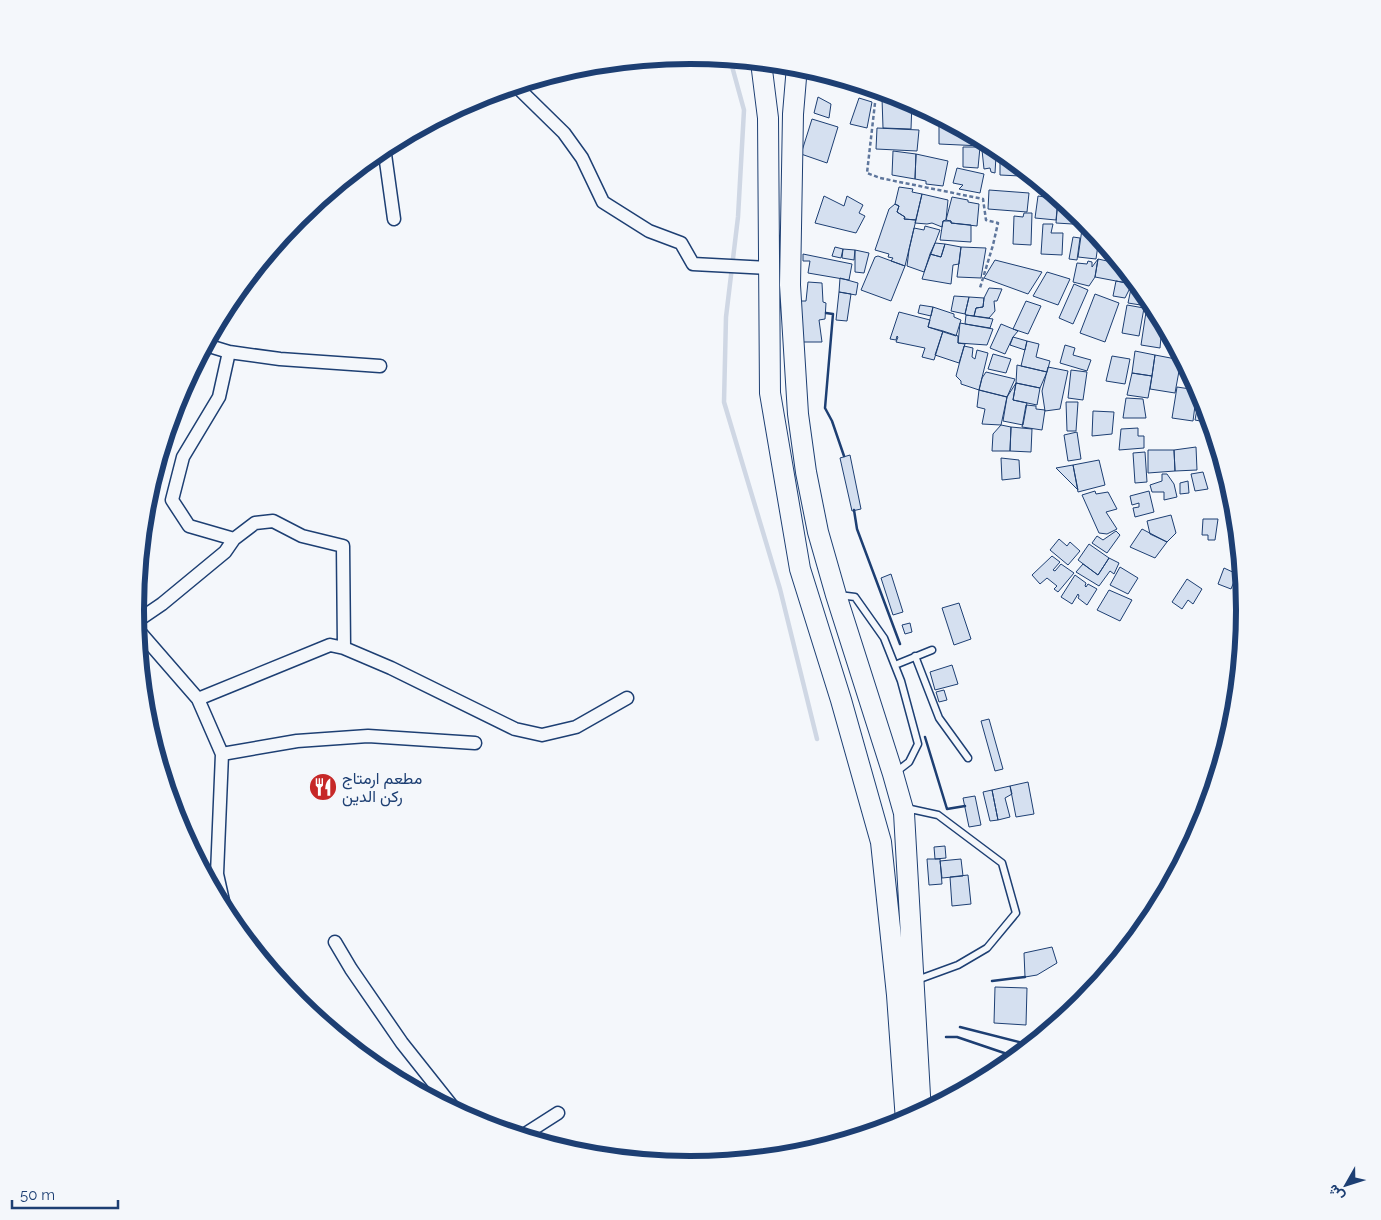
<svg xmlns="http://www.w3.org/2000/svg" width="1381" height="1220" viewBox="0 0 1381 1220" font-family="Raleway,Vazirmatn,sans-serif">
  <rect width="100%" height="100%" fill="#f4f7fb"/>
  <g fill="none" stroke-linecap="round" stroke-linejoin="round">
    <!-- stream -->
    <path stroke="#cfd7e4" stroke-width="4.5" d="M730 59 744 110 738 217 726 317 724 402 780 589 817 739"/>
  </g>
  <!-- building -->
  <path fill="#d5e0f0" stroke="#1d3f73" d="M878 90 903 97 907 99 878 98Z
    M818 97 831 104 829 118 814 113Z
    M859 98 872 102 867 128 850 124Z
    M882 98 907 99 912 102 911 129 883 128Z
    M812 119 838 127 827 163 801 154Z
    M939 123H951L981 139 982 146 939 144Z
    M877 128 919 130 917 151 876 149Z
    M981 139 991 145 982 146Z
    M963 147H980L978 168 963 167Z
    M990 149H1000L1022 168 1020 176 1000 175V154L996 156 995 173 991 172 990 168 984 169 982 150Z
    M893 151 916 154 915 179 892 175Z
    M916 154 948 161 943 186 926 184V181L915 179Z
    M957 168 984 174 980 193 959 189 963 185 953 183Z
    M1022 168 1030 174 1020 176Z
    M899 187 913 189 912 192 922 194 916 220 904 219 905 217 897 212 899 206 895 204Z
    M989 190 1029 193 1027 212 988 209Z
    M1050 191 1062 201 1050 198Z
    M922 194 948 200 946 220 943 221 942 227 932 223 927 224 915 223Z
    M824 196 844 206 847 196 863 205 859 213 865 216 856 233 815 223Z
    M1038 196 1058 199 1056 220 1035 218Z
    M952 197 968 200V202L979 204 977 226 951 223V221L946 220Z
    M1058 200 1062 201 1083 218 1089 225 1056 223Z
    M895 204 899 206 897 212 905 217 904 219 916 220 905 266 891 261 893 258 888 257 889 254 875 250 889 209Z
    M1024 213H1032L1031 245 1013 244 1014 216 1023 217Z
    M943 221H951V223L971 225V242L940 240Z
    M1043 224H1053L1051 233H1063L1062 255 1041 254Z
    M925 226 940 230 924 272 907 266 909 250 914 228 924 230Z
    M1082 229 1093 230 1094 235 1099 238 1096 259 1078 257Z
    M1073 237 1080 238 1077 260 1069 259Z
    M935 243 945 244 941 257 930 254Z
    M945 244 961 247 959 264 953 265 951 284 922 279 930 254 941 257Z
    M1104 244 1116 258 1103 256Z
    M835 247 843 249 841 258 832 256Z
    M961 247 986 248 981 278 957 277Z
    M843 249 855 250 854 260 842 258Z
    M855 250 869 253 864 273 855 272Z
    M803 254 852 264 849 280 808 273 810 261H803Z
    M878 256 905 266 891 301 861 290 875 257Z
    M1098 259 1121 264 1133 279 1132 284 1095 277Z
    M1098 259 1095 277 1089 286 1073 282 1077 263 1087 264 1088 261 1092 262V267Z
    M995 260 1042 272 1028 294 984 278Z
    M1047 272 1070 279 1058 305 1033 296Z
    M840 278 858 283 856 295 839 292Z
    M1133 279 1143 291 1141 294 1147 295 1149 298 1147 306 1128 303Z
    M1116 281 1132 284 1125 298 1113 296Z
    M808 282 822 283 823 302 826 303 825 319 819 320 822 342H801L798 301H806Z
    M1074 284 1088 290 1073 324 1059 318Z
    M989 288 1002 289 997 301H994L995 311 989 318 974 316 976 308 983 307 984 298Z
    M839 292 851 294 847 321 836 320Z
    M1095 294 1119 303 1105 342 1080 333Z
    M954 296 969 297 965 314 951 311Z
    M969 297 984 298 983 307 976 308 974 316 966 315 965 314Z
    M1026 301 1041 306 1028 334 1013 329Z
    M920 305 933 307 931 316 918 313Z
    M1127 305 1144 308 1139 336 1122 333Z
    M933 307 954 314V317L961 320 956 336 928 327Z
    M899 312 930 320 928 327 943 331 934 360 922 357 925 348 896 342 898 337 897 336 896 340 890 339Z
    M1146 312 1159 314 1168 331 1167 338 1161 337 1160 348 1141 345Z
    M966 315 993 319 990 328 965 324Z
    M960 323 993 329 987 345 958 343Z
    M1001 324 1018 331 1013 337 1005 354 990 348Z
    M943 331 958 336V343L965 344 959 363 935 355Z
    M1013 337 1027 341 1025 350 1010 345Z
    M1027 341 1039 344 1036 357 1050 361 1047 372 1021 366Z
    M1065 345 1075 348 1073 355 1091 360 1087 371 1060 363Z
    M964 346 973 348 972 357 975 359 977 350 988 353 979 390 961 384V381L956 376Z
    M1135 351 1155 355 1152 376 1132 373Z
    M993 354 1011 359 1006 373 988 369Z
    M1155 355 1181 360 1175 393 1150 389Z
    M1112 356 1130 359 1125 384 1106 381Z
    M1017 365 1047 372 1040 388 1016 383Z
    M1048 367 1068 371 1060 409 1045 411 1042 391Z
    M1071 370 1087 372 1083 400 1068 398Z
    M1188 370 1198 388 1186 387Z
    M986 372 1015 379 1007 397 979 390 982 378Z
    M1132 373 1152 376 1148 398 1127 395Z
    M1016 383 1013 400 1027 403 1023 425 1003 421 1007 397Z
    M1016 383 1040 388 1037 405 1013 400Z
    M1177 387 1197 390 1193 421 1172 418Z
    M979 390 1007 397 1001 425 982 424 985 409 977 407Z
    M1200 392 1207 411 1205 422 1195 420Z
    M1126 398 1143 399 1146 418H1123Z
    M1066 402H1078L1076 431H1067Z
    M1026 405 1036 406V409L1045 410 1042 430 1022 427Z
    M1093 411 1114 412 1112 434 1092 436Z
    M1001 425 1011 427 1010 451H992L993 434Z
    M1011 427 1032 429 1031 452 1010 451Z
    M1138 428V436H1144V448L1119 450 1121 429Z
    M1077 432 1081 459 1068 461 1064 435Z
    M1196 447 1197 470 1175 471 1174 450Z
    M1148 450H1174L1175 471 1148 473Z
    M1145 452 1147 482 1135 483 1133 453Z
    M850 455 861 509 852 511 840 458Z
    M1001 458 1019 460 1020 478 1002 480Z
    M1099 460 1105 485 1078 492 1073 465Z
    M1073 465 1078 490 1056 468Z
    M1203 472 1208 489 1195 491 1191 474Z
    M1162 474H1167L1174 484 1177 497 1164 500V492H1152L1150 485 1162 481Z
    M1188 481 1189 493 1180 494V483Z
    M1095 491 1096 494 1108 492 1117 509 1106 512 1117 529 1107 534 1099 533 1082 495Z
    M1149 491 1154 512 1135 517 1133 508 1139 507V503L1132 505 1130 496Z
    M1171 515 1176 533 1167 542 1150 534 1147 521Z
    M1203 519H1218L1215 540H1208V535H1202Z
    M1142 529 1167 542 1155 558 1130 547Z
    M1116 531 1120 535 1107 553 1092 543 1097 536 1103 540Z
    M1059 539 1067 546 1070 542 1080 551 1068 565 1050 550Z
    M1089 544 1109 558 1098 575 1078 560Z
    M1052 556 1060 562 1053 570 1055 571 1061 564 1074 573 1058 592 1054 589 1057 586 1047 578 1040 584 1032 575Z
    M1109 558 1119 563 1114 574 1110 571 1099 586 1076 572 1083 564 1098 575Z
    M1120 567 1138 578 1128 594 1110 585Z
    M1224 568 1237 574 1231 589 1218 584Z
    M891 574 903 612 893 615 881 578Z
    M1075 575 1086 583 1085 586 1086 587 1088 584 1097 589 1087 605 1078 598 1079 596 1078 594 1072 604 1061 597Z
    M1187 579 1202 589 1193 604 1188 600 1182 609 1172 602Z
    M1109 590 1132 600 1120 621 1097 610Z
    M959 603 971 639 954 645 942 608Z
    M910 623 912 632 905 634 902 625Z
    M952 665 958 684 935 690 930 672Z
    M944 690 947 700 939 702 936 692Z
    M989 719 1003 769 995 771 981 721Z
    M1028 782 1034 814 1016 817 1010 786Z
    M1010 786 1012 794 1005 798 1010 817 998 820 992 790Z
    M992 790 998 820 990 821 983 792Z
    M975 796 981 825 969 827 963 798Z
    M945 846 946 858 935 859 934 847Z
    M927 859H940L942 884 929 885Z
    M961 859 963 876 942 878 940 861Z
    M968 875 971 904 952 906 950 877Z
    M1052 947 1057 963 1037 975 1025 977 1024 953Z
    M995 987 1027 988 1026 1025 994 1023Z"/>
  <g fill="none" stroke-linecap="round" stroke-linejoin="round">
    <defs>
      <path id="lane" d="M839 595 855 597 884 638 901 681 918 744 909 762 896 772
        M915 656 939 718 968 758
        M895 665 932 650
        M906 808 938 815 1002 863 1016 913 987 948 958 965 917 980"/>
      <path id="street" d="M516 86 564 133 582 158 603 202 649 231 681 243 693 264 770 268
        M384 147 394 219
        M206 345 229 352 280 359 380 366
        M229 352 219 397 183 457 172 500 189 526 234 539
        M137 621 162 604 225 552 234 539 255 523 273 521 302 536 343 546 344 648
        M138 630 198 699 222 754 217 874 225 910
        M198 699 330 645 344 648 391 668 515 729 542 735 576 727 627 698
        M222 754 297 741 368 736 475 743
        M335 942 351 969 402 1043 456 1111
        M522 1136 558 1113"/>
      <path id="primary" d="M761 62 768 118 770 393 800 569 841 700 881 842 897 995 906 1121
        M797 66 793 114 790 285 798 414 806 472 818 532 836 595 893 774 904 813 921 1113"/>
    </defs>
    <!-- lane casing -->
    <use href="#lane" stroke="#1d3f73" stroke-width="9"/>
    <!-- street casing -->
    <use href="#street" stroke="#1d3f73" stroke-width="15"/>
    <!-- primary casing -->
    <use href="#primary" stroke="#1d3f73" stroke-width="22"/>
    <!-- path -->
    <path stroke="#5e769c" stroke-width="2.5" stroke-dasharray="4 2.5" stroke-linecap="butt" d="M875 103 867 173 880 178 983 199 986 220 998 223 993 245 980 288"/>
    <!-- lane -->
    <use href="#lane" stroke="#f4f7fb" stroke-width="6"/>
    <!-- street -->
    <use href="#street" stroke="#f4f7fb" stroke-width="12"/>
    <!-- primary -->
    <use href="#primary" stroke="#f4f7fb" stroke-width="20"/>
    <!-- wall -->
    <path stroke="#1d3f73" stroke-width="2.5" d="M826 313 833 314 825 408 832 421 844 456
      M854 510 857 529 900 644
      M138 587 142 571 145 513
      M925 737 947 809 965 806
      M992 981 1025 977
      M960 1027 1031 1045
      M946 1037H957L1016 1057"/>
  </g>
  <!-- icons -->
  <defs>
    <symbol id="restaurant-disc" viewBox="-11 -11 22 22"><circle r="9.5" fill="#c62828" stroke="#f4f7fb"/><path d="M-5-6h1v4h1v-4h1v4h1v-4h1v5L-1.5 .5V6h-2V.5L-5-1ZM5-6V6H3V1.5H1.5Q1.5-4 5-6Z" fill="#fff"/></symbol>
  </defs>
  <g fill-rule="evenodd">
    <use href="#restaurant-disc" x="307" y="771" width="32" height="32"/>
  </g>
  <g text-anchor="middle" stroke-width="4" stroke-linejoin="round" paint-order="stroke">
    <!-- poi labels -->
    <g font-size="16" fill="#1d3f73" stroke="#f4f7fb" text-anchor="start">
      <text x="342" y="784">مطعم ارمتاج<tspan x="342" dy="18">ركن الدين</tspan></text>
    </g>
  </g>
  <!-- crop -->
  <path d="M0 0H1381V1220H0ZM144 610a546 546 0 1 1 1092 0a546 546 0 1 1-1092 0Z" fill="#f4f7fb" fill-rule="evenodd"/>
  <path fill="none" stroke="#1d3f73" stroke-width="6" d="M144 610a546 546 0 1 1 1092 0a546 546 0 1 1-1092 0Z"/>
  <!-- north arrow -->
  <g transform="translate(1346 1185) rotate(231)" stroke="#f4f7fb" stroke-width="4" paint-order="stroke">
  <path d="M0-4L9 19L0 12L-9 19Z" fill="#1d3f73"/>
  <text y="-8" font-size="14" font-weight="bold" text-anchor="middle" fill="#1d3f73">ش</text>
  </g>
  <!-- scale -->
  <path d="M12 1200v8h106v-8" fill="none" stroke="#1d3f73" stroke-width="2.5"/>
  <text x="20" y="1200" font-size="15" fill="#1d3f73" stroke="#f4f7fb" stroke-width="4" paint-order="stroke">50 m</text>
</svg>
